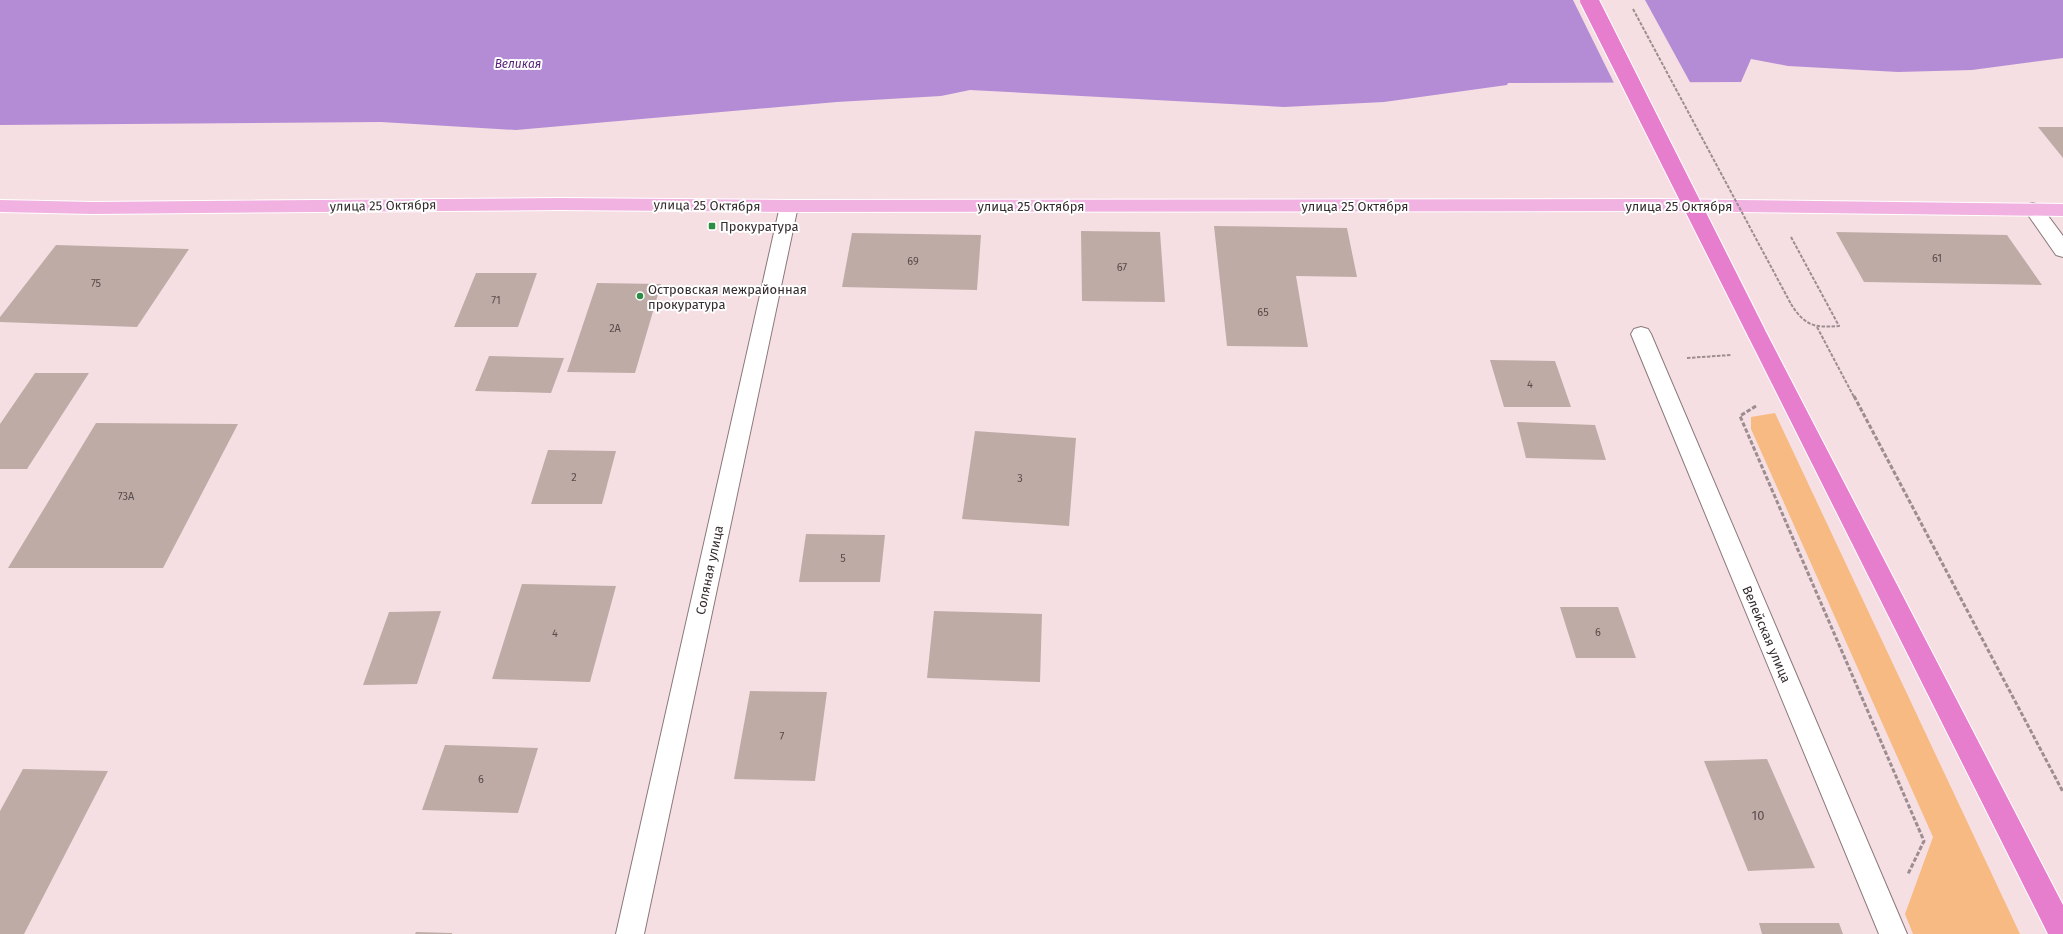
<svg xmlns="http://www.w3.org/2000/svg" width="2063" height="934" viewBox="0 0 2063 934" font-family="'Fira Sans',sans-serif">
  <rect width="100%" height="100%" fill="#f5dfe3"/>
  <!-- green -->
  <path fill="#f7ba83" d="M1775 413 2020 934H1913L1905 914 1933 837 1751 429V417Z"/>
  <!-- water -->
  <path fill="#b48cd5" d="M0 0H2063V58L1972 70 1898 72 1788 66 1751 59 1741 82 1508 83 1507 85 1384 102 1284 107 970 90 941 96 837 102 516 130 381 122 0 125Z"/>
  <!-- pier -->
  <path fill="#f5dfe3" d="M1573 0H1645L1691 84 1615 85Z"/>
  <!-- building -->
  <path fill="#bfaba6" d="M2038 127H2063V158Z
    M1214 226 1347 228 1357 277 1296 276 1308 347 1227 346Z
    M1081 231 1160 232 1165 302 1082 301Z
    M1836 232 2007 235 2042 285 1864 282Z
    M852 233 981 235 977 290 842 287Z
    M56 245 189 249 137 327 0 322V317Z
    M476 273H537L518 327H454Z
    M597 283 661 284 635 373 567 372Z
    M489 356 564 358 551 393 475 391Z
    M1490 360 1555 361 1571 407H1504Z
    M35 373H89L27 469H0V424Z
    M1517 422 1595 425 1606 460 1526 458Z
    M96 423 238 424 163 568H8Z
    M975 431 1076 438 1069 526 962 519Z
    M548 450 616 451 602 504H531Z
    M806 534 885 535 880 582H799Z
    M522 584 616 586 590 682 492 679Z
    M1560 607H1618L1636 658H1576Z
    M441 611 417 684 363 685 389 612Z
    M934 611 1042 614 1040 682 927 678Z
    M750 691 827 692 815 781 734 779Z
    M445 745 538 748 518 813 422 810Z
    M1767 759 1815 868 1748 871 1704 761Z
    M23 769 108 771 24 934H0V811Z
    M1759 923H1839L1843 934H1762Z
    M416 932 452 933V934H415Z"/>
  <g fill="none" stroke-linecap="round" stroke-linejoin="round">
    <defs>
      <path id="minor" d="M789 200 795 202 798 206 644 934H616L780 206 783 202Z
        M2033 203 2040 205 2063 236V257L2056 255 2024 209 2026 205Z
        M1641 327 1648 329 1651 334 1907 934H1879L1631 334 1634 329Z"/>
      <path id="major" d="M559 198 789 200 1653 199 2063 204V216L1653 211 789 212 559 210 93 214 0 212V200L93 202Z"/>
      <path id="highway" d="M1756 325 1763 327 1766 332 2063 905V934H2048L1746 332 1749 327Z"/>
    </defs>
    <!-- minor casing -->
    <use href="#minor" stroke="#8b787b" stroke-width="2"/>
    <!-- major casing -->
    <use href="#major" stroke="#fff" stroke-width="2"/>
    <!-- highway casing -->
    <use href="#highway" stroke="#fff" stroke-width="2"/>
    <!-- path-far1 -->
    <path stroke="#9d8d90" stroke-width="2" stroke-dasharray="3.5 1.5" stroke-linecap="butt" d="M1791 237 1839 326C1814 328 1805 326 1791 304
      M1817 327 1854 397
      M1687 358 1731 355"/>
    <!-- path -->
    <path stroke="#9d8d90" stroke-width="3" stroke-dasharray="4.5 2" stroke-linecap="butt" d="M1854 396 2063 792
      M1756 406 1740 416 1924 841 1908 874"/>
    <!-- minor -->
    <use href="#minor" fill="#fff" fill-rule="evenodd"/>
    <!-- major -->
    <use href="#major" fill="#f1b1e1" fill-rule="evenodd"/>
    <!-- highway -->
    <use href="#highway" fill="#e77dcd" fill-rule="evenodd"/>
    <defs>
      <path id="highway-bridge" d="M1589 0 1756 332"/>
    </defs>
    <!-- highway-bridge casing -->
    <use href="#highway-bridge" stroke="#fff" stroke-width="20" stroke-linecap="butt"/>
    <!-- path-bridge -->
    <path stroke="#9d8d90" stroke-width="2" stroke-dasharray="3.5 1.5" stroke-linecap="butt" d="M1633 9 1791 304"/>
    <!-- highway-bridge -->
    <use href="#highway-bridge" stroke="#e77dcd" stroke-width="18"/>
  </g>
  <!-- markers -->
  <g fill="#2a8f45" stroke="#fff" stroke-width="1.5">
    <rect x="708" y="222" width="8" height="8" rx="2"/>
    <circle cx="640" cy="296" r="4"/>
  </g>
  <g text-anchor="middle" stroke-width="4" stroke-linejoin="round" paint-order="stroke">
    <!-- number labels -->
    <g font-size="11" fill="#584c4c">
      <text x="1937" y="262">61</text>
      <text x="913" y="265">69</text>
      <text x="1122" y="271">67</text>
      <text x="96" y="287">75</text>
      <text x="496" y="304">71</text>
      <text x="1263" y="316">65</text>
      <text x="615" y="332">2А</text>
      <text x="1530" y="388">4</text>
      <text x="574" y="481">2</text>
      <text x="1020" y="482">3</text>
      <text x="126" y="500">73А</text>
      <text x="843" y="562">5</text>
      <text x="1598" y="636">6</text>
      <text x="555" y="637">4</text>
      <text x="782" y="740">7</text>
      <text x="481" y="783">6</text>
    </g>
    <!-- far-water labels -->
    <g font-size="12" font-style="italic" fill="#541f76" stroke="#fff">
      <text x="518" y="68">Великая</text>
    </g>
    <!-- street labels -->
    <g font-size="13" fill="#352c2e" stroke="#fff">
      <text transform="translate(383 205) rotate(-1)" y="5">улица 25 Октября</text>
      <text transform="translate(707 205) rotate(1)" y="5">улица 25 Октября</text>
      <text x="1031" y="211">улица 25 Октября</text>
      <text x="1355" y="211">улица 25 Октября</text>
      <text x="1679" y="211">улица 25 Октября</text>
      <text transform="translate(709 570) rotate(-78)" y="5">Соляная улица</text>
      <text transform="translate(1767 634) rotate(67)" y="5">Велейская улица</text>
    </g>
    <!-- poi labels -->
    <g font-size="13" fill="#352c2e" stroke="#fff" text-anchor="start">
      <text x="720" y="231">Прокуратура</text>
      <text x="648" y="294">Островская межрайонная<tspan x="648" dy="15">прокуратура</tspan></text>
    </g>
    <!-- near-number labels -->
    <g font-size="13" fill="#584c4c">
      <text x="1758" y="820">10</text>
    </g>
  </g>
</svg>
